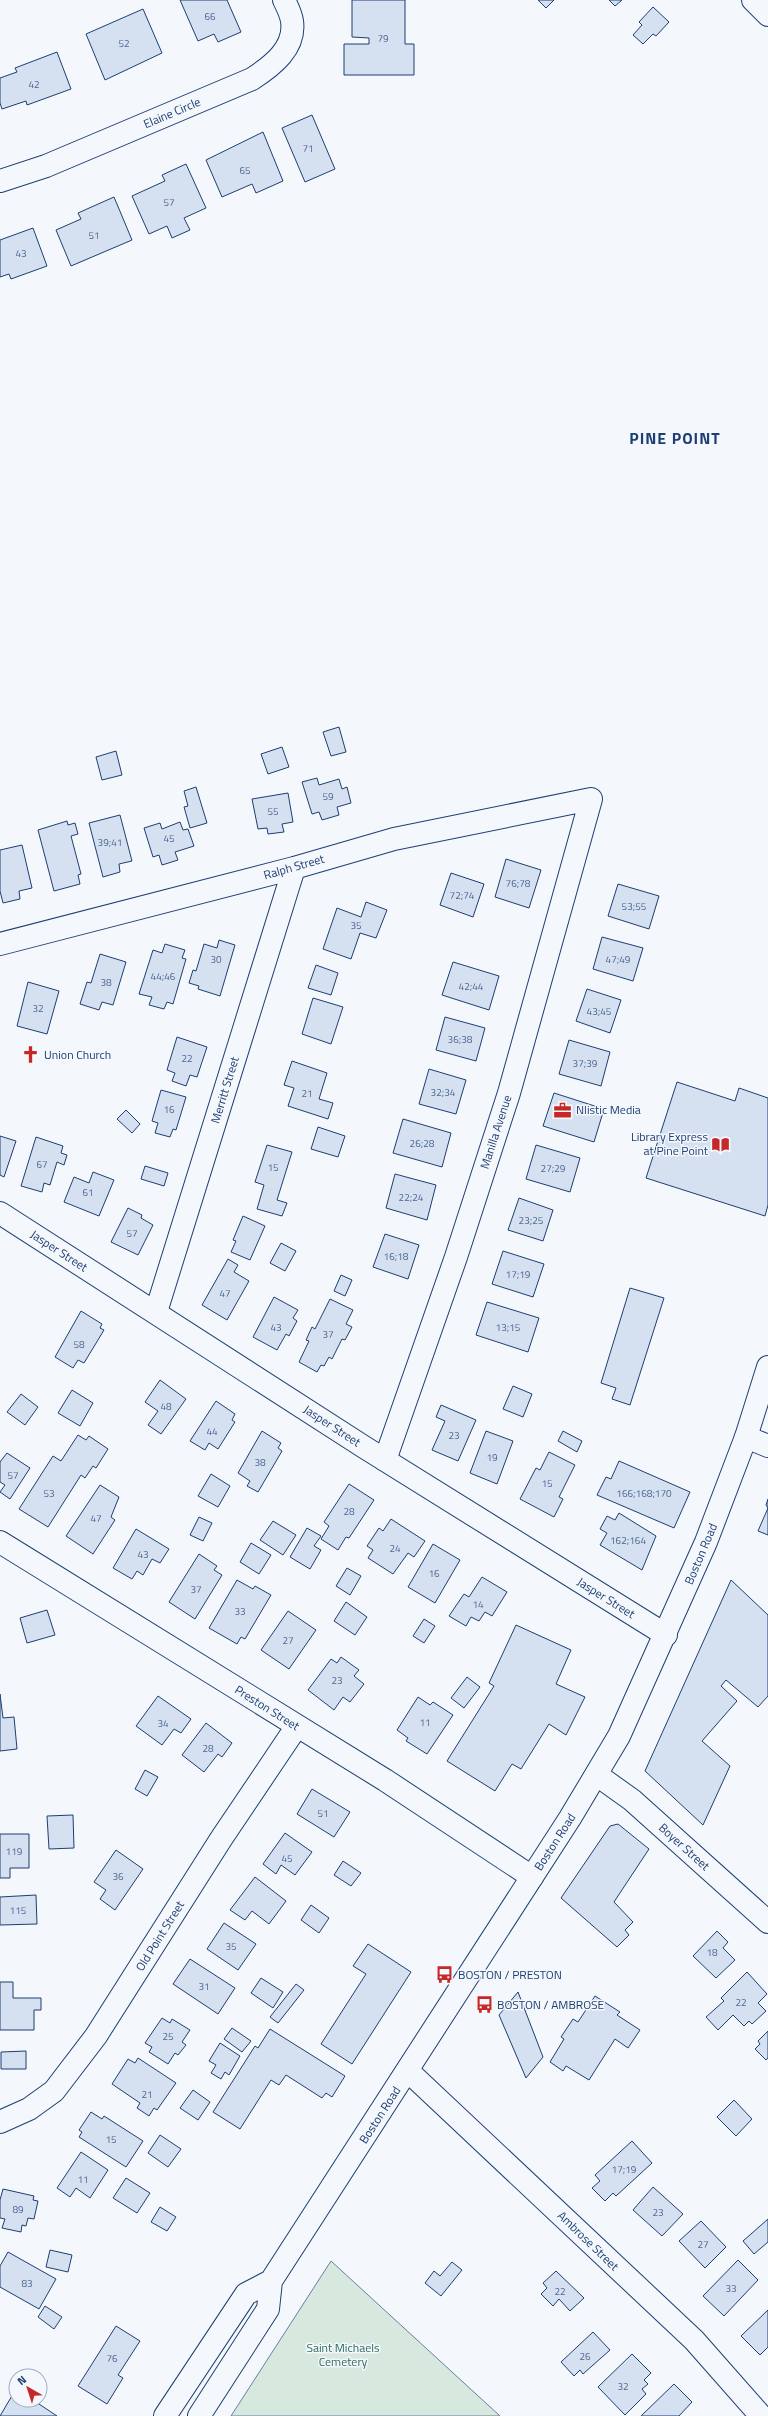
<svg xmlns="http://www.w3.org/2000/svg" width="768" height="2416" viewBox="0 0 768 2416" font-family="'Titillium Web',sans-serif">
  <rect width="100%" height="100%" fill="#f4f7fb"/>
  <!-- green -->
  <path fill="#d7e8df" stroke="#687fa3" d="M331 2261 500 2416H231Z"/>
  <!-- building -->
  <path fill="#d5e0f0" stroke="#1d3f73" d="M180 0H227L241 32 218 42 214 34 198 41Z
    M352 0H405V44H414V75H344V44H369V38L352 37Z
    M538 0H554L546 8Z
    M609 0H622L615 6Z
    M653 7 669 22 656 36 653 34 643 44 633 35 642 25 639 22Z
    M143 9 162 53 105 80 86 34Z
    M57 52 71 89 27 105 26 101 2 109 0 103V78L17 72 15 68Z
    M312 115 335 169 305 182 282 128Z
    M263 132 283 181 256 193 252 184 222 197 206 160Z
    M186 164 206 208 184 218 190 230 172 238 167 226 149 234 132 196 165 181 162 175Z
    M114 197 132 240 71 266 56 230 81 219 78 213Z
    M33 228 47 266 11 279 9 274 0 277V240Z
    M339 727 346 752 331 756 323 732Z
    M282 747 289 767 268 774 261 754Z
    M116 751 122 775 102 780 96 757Z
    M317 778 319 785 339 779 342 789 347 787 351 803 337 807 339 815 322 820 319 812 312 814 302 782Z
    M196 787 207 823 190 828 184 807 188 806 184 791Z
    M288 793 293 822 282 824 284 832 268 834 267 828 258 829 252 799Z
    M120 815 132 861 119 864 120 872 103 877 89 823Z
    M67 821 68 825 75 823 78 834 71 836 81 874 78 875 80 884 54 891 38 830Z
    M180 822 183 830 188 829 194 846 175 852 178 860 162 865 159 855 153 857 144 828 160 823 162 829Z
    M22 845 32 888 19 891 20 899 3 903 0 891V850Z
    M506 859 541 870 529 908 495 897Z
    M451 873 484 884 473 917 440 905Z
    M618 884 659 896 649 929 608 916Z
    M366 902 387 910 376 938 360 933 351 959 323 949 337 908 361 917Z
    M602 937 643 948 633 981 593 969Z
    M219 940 235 945 220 996 198 989 199 986 189 983 193 970 196 971 204 944 217 948Z
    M165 944 185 950 182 958 186 959 173 1004 167 1002 164 1009 149 1005 152 997 139 994 153 950 162 953Z
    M100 954 126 962 113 1005 102 1002 99 1010 80 1004 87 982 91 983Z
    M453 962 499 976 489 1010 442 995Z
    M316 965 338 973 331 995 308 988Z
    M28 982 59 991 47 1034 17 1026Z
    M587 989 621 1000 610 1033 576 1021Z
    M313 998 343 1007 331 1044 302 1034Z
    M445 1017 485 1028 476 1061 436 1050Z
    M177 1037 207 1047 197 1077 190 1075 186 1086 172 1081 175 1073 167 1070Z
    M569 1040 610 1052 601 1086 559 1074Z
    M292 1061 327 1073 319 1099 333 1103 328 1119 288 1106 294 1088 284 1085Z
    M429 1069 466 1080 456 1114 419 1104Z
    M677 1082 735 1101 739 1088 768 1098V1205L765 1216 646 1178Z
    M161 1090 186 1097 176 1130 173 1129 170 1137 155 1133 158 1123 152 1121Z
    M554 1093 604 1109 594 1142 543 1126Z
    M126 1110 140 1124 132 1133 117 1119Z
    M403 1119 451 1133 442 1167 393 1153Z
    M318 1127 345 1136 338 1157 311 1149Z
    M0 1136 16 1141 4 1177 0 1175Z
    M36 1137 63 1146 61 1153 67 1155 64 1165 57 1162 50 1185 44 1183 42 1192 21 1186Z
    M267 1145 292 1152 277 1200 287 1203 282 1216 257 1209 264 1185 255 1182Z
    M536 1145 580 1158 570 1192 526 1179Z
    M145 1166 168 1173 164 1186 141 1179Z
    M93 1172 114 1180 99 1216 64 1202 74 1177 89 1183Z
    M395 1174 436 1185 427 1220 386 1208Z
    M519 1198 553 1210 543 1241 508 1230Z
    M128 1208 142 1215 141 1218 153 1225 138 1255 111 1242Z
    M243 1216 265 1226 250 1260 231 1252 236 1241 233 1240Z
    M385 1234 419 1245 408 1279 373 1267Z
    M281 1243 296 1251 285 1271 270 1263Z
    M503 1251 544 1264 533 1297 492 1284Z
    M228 1259 238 1265 234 1272 249 1281 227 1320 202 1305Z
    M341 1275 352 1280 345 1296 334 1291Z
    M630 1288 664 1298 630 1405 612 1399 616 1388 601 1383Z
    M274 1297 298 1310 293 1318 297 1321 289 1336 286 1334 277 1350 253 1337Z
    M330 1299 353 1310 346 1324 352 1327 345 1340 342 1339 332 1359 329 1357 324 1366 321 1365 317 1372 299 1362 309 1341 306 1340 312 1327 315 1329Z
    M487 1302 539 1318 528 1352 476 1335Z
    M81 1311 102 1324 100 1328 104 1330 84 1363 78 1360 73 1368 55 1357Z
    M160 1380 186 1399 161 1434 148 1425 158 1411 145 1402Z
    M513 1386 532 1394 523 1417 503 1409Z
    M72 1390 93 1403 80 1426 58 1413Z
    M21 1394 38 1407 25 1425 7 1412Z
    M216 1401 235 1414 232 1420 235 1422 218 1449 209 1443 205 1450 190 1441Z
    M441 1405 476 1420 458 1461 432 1450 445 1421 436 1417Z
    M262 1431 281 1443 278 1448 282 1451 258 1492 247 1486 250 1481 238 1473Z
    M486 1431 513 1441 497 1484 470 1473Z
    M563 1431 582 1441 577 1452 558 1441Z
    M78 1435 86 1440 89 1436 108 1449 96 1468 93 1466 85 1478 81 1475 48 1527 19 1509 53 1456 61 1461Z
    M549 1452 575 1465 559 1497 563 1499 554 1517 520 1499 536 1468 540 1470Z
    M7 1453 30 1468 10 1499 0 1492 5 1485 0 1482V1462Z
    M619 1461 690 1492 674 1528 597 1495 606 1477 611 1479Z
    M211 1474 230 1486 218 1507 198 1496Z
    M349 1484 374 1500 349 1538 346 1537 338 1550 321 1539 329 1526 324 1522Z
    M100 1485 119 1497 111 1517 115 1520 93 1554 66 1536Z
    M768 1499V1535L758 1531 768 1508 766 1505Z
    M619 1513 656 1536 642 1570 600 1545 607 1533 600 1529 607 1516 615 1520Z
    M199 1517 212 1523 203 1541 190 1535Z
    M391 1519 425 1541 414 1557 408 1553 393 1574 368 1558 373 1550 367 1546 379 1528 383 1531Z
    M273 1521 296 1535 283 1555 260 1540Z
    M307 1528 321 1536 314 1546 321 1550 310 1569 290 1557Z
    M136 1529 169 1549 160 1563 152 1559 143 1575 137 1571 132 1579 113 1568Z
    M251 1543 271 1555 259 1574 240 1562Z
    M433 1544 460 1560 435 1603 408 1587Z
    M199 1554 217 1566 214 1570 222 1575 195 1619 169 1602Z
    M347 1568 361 1576 350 1595 336 1586Z
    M482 1577 507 1592 492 1616 485 1612 479 1621 471 1617 466 1626 449 1616 464 1594 469 1597Z
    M237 1580 253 1589 255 1586 271 1595 245 1639 241 1637 237 1644 209 1628Z
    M731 1580 768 1615V1696L758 1707 726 1680 721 1686 737 1701 702 1741 730 1766 703 1825 645 1771Z
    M346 1602 367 1617 355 1635 334 1621Z
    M47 1610 55 1635 27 1643 20 1618Z
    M288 1611 316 1630 289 1669 261 1650Z
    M424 1619 435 1626 424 1643 413 1636Z
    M516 1625 571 1650 556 1684 585 1697 566 1735 549 1724 521 1769 512 1764 495 1791 447 1761 494 1686 489 1683Z
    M341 1657 359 1670 354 1676 364 1684 350 1702 343 1697 334 1710 308 1690 331 1659 337 1663Z
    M467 1677 480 1687 464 1708 451 1698Z
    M0 1694 3 1718 14 1717 17 1749 0 1751Z
    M158 1696 191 1719 181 1733 174 1729 162 1745 136 1726Z
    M418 1697 430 1705 433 1702 453 1715 427 1754 406 1741 408 1738 397 1730Z
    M206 1723 232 1743 222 1757 218 1754 204 1772 182 1755Z
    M145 1770 158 1777 147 1796 135 1789Z
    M312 1789 350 1812 334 1837 297 1814Z
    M73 1815 74 1848 49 1849 47 1816Z
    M618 1824 649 1849 614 1902 633 1922 625 1930 629 1935 617 1947 561 1898 610 1826Z
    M285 1833 312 1852 295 1875 281 1865 276 1874 263 1864Z
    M0 1834H29V1868H10V1878H0Z
    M116 1850 143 1869 115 1910 100 1899 106 1890 94 1882Z
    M343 1861 361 1873 351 1886 334 1875Z
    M255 1877 286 1901 269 1924 252 1911 245 1920 230 1910Z
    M36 1895 37 1924 0 1925V1897Z
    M311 1905 329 1918 319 1933 301 1920Z
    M224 1923 256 1944 238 1970 207 1949Z
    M717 1931 728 1942 723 1948 735 1960 716 1978 693 1956Z
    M368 1944 411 1972 352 2064 321 2044 366 1974 353 1966Z
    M190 1959 235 1988 218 2014 173 1984Z
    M747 1972 767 1994 758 2003 766 2011 752 2024 749 2021 744 2026 733 2015 718 2030 706 2017 724 2001 721 1998Z
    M261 1978 283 1992 273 2008 251 1993Z
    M0 1982H13V1998H41V2010H34V2030H0Z
    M296 1984 304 1990 278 2023 270 2017Z
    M518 1992 543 2057 526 2078 499 2015Z
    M595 1996 620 2012 617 2015 640 2030 628 2048 615 2039 589 2080 566 2066 563 2071 550 2062 564 2039 561 2037 573 2019 578 2022Z
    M162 2018 170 2023 172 2019 190 2030 182 2042 186 2045 178 2055 175 2053 168 2064 149 2052 152 2047 145 2043Z
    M232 2028 251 2041 242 2052 224 2039Z
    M270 2029 345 2076 332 2097 326 2093 322 2098 286 2075 279 2085 271 2080 240 2129 213 2112 255 2046 258 2048Z
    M768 2031V2058L766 2060 755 2049 760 2044 758 2041Z
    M220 2043 240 2056 229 2075 225 2072 221 2079 211 2073 216 2065 209 2061Z
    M26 2051V2069H1V2052Z
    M138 2058 176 2083 157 2110 154 2108 149 2116 137 2108 140 2103 112 2084 128 2059 135 2063Z
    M193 2090 210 2102 198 2120 180 2108Z
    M734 2100 752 2119 736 2136 717 2117Z
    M91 2112 102 2119 104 2116 143 2141 126 2167 79 2137 82 2132 79 2130Z
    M160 2135 181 2149 168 2167 148 2153Z
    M632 2141 652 2163 616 2196 613 2193 605 2201 592 2188 600 2181 595 2175Z
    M81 2152 108 2170 90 2198 76 2188 70 2197 57 2188Z
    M126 2178 150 2193 137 2213 113 2198Z
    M653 2187 683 2214 662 2236 633 2210Z
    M3 2189 34 2196 33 2200 38 2201 34 2219 28 2218 26 2226 22 2225 21 2232 2 2228 5 2219 0 2218V2200Z
    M160 2207 176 2217 167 2231 151 2222Z
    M768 2219V2242L754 2254 743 2241Z
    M701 2221 726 2247 705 2268 679 2241Z
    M50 2250 72 2255 68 2272 46 2267Z
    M8 2252 56 2279 39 2309 0 2287V2266Z
    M738 2260 758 2280 724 2316 703 2296Z
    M452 2262 462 2270 441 2296 425 2283 434 2271 440 2276Z
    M556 2271 584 2298 570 2311 559 2299 553 2306 541 2294 547 2288 543 2283Z
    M45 2306 62 2317 54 2329 38 2317Z
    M768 2310V2347L760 2355 741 2336Z
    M116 2326 140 2341 118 2375 123 2378 107 2404 78 2386Z
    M593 2332 610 2350 583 2374 580 2370 574 2376 561 2362Z
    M632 2354 651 2373 644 2380 648 2384 642 2389 646 2394 625 2415 598 2387Z
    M674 2384 692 2402 679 2416H641Z
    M16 2389V2400H33L57 2416H0Z"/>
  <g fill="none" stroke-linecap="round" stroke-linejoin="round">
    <defs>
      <path id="minor" d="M753 0 768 15
        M0 181 46 166 252 79C272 66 296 48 292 21 291 14 287 6 284 0
        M0 944 294 868 394 839 591 799 509 1093 456 1257 385 1460
        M156 1312 294 868
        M746 1437 768 1446
        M0 1542 385 1780 532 1877
        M597 1775 632 1800 768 1922
        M408 2071 694 2340 761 2416
        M0 2122 29 2109 54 2091 96 2036 221 1839 297 1726"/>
      <path id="major" d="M0 1213 364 1447 666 1635
        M165 2416 246 2294 271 2281
        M199 2416 268 2309 271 2281 570 1818 619 1736 706 1542 746 1437 768 1367"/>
    </defs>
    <!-- minor casing -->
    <use href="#minor" stroke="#1d3f73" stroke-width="24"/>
    <!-- major casing -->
    <use href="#major" stroke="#1d3f73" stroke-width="24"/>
    <!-- minor -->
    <use href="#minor" stroke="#f4f7fb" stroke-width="22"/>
    <!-- major -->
    <use href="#major" stroke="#f4f7fb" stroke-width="22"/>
  </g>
  <!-- icons -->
  <defs>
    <symbol id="church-bare" viewBox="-9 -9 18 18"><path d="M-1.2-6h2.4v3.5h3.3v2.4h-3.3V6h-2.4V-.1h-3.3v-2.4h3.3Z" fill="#c62828" stroke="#f4f7fb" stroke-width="2.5" paint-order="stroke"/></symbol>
    <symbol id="office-bare" viewBox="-9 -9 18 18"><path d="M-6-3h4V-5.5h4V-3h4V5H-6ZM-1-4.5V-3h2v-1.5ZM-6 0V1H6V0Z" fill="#c62828" stroke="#f4f7fb" stroke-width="2.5" paint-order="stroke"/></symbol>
    <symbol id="library-bare" viewBox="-9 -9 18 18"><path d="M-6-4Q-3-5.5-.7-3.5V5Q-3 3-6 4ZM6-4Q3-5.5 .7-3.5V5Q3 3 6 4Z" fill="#c62828" stroke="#f4f7fb" stroke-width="2.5" paint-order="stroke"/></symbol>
    <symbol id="bus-bare" viewBox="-9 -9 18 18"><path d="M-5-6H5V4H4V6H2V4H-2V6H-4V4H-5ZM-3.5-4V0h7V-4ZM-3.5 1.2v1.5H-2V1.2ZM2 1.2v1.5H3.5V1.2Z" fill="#c62828" stroke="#f4f7fb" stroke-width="2.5" paint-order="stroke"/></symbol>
  </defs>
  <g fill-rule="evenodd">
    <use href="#church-bare" x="18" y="1042" width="25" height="25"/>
    <use href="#office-bare" x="550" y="1098" width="25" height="25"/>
    <use href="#library-bare" x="708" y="1132" width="25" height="25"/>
    <use href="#bus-bare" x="432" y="1962" width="25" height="25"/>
    <use href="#bus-bare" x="472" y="1992" width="25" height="25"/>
  </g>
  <g text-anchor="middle" stroke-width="3" stroke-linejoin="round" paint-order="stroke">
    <!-- number labels -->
    <g font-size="10" fill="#4b6792">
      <text x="210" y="20">66</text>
      <text x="383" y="42">79</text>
      <text x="124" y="47">52</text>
      <text x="34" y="88">42</text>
      <text x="308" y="152">71</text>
      <text x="245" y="174">65</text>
      <text x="169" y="206">57</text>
      <text x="94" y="239">51</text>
      <text x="21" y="257">43</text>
      <text x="328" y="800">59</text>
      <text x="273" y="815">55</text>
      <text x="169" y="842">45</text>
      <text x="110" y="846">39;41</text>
      <text x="518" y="887">76;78</text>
      <text x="462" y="899">72;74</text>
      <text x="634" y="910">53;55</text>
      <text x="356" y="929">35</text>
      <text x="216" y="963">30</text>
      <text x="618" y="963">47;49</text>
      <text x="163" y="980">44;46</text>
      <text x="106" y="986">38</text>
      <text x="471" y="990">42;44</text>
      <text x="38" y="1012">32</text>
      <text x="599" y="1015">43;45</text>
      <text x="460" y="1043">36;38</text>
      <text x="187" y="1062">22</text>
      <text x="585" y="1067">37;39</text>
      <text x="443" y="1096">32;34</text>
      <text x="307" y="1097">21</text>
      <text x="169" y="1113">16</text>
      <text x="422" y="1147">26;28</text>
      <text x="42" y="1168">67</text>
      <text x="273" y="1171">15</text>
      <text x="553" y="1172">27;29</text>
      <text x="88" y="1196">61</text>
      <text x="411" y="1201">22;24</text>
      <text x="531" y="1224">23;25</text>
      <text x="132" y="1237">57</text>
      <text x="396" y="1260">16;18</text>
      <text x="518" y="1278">17;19</text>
      <text x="225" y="1297">47</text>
      <text x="276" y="1331">43</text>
      <text x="508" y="1331">13;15</text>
      <text x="328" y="1338">37</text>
      <text x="79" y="1348">58</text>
      <text x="166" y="1410">48</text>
      <text x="212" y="1435">44</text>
      <text x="454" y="1439">23</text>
      <text x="492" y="1461">19</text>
      <text x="260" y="1466">38</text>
      <text x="13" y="1479">57</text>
      <text x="547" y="1487">15</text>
      <text x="49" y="1497">53</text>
      <text x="644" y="1497">166;168;170</text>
      <text x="349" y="1515">28</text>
      <text x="96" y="1522">47</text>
      <text x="628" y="1544">162;164</text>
      <text x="395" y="1552">24</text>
      <text x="143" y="1558">43</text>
      <text x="434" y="1577">16</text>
      <text x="196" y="1593">37</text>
      <text x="478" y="1608">14</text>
      <text x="240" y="1615">33</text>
      <text x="288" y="1644">27</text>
      <text x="337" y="1684">23</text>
      <text x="425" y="1726">11</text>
      <text x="163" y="1727">34</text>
      <text x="208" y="1752">28</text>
      <text x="323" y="1817">51</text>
      <text x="14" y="1855">119</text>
      <text x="287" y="1862">45</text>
      <text x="118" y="1880">36</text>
      <text x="18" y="1914">115</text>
      <text x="231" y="1950">35</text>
      <text x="712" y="1956">18</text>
      <text x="204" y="1990">31</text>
      <text x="741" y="2006">22</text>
      <text x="168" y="2040">25</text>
      <text x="147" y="2098">21</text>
      <text x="111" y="2143">15</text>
      <text x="624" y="2173">17;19</text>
      <text x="83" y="2183">11</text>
      <text x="18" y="2213">89</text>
      <text x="658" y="2216">23</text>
      <text x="703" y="2248">27</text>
      <text x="27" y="2287">83</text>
      <text x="731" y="2292">33</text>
      <text x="560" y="2295">22</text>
      <text x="585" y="2360">26</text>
      <text x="112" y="2362">76</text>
      <text x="623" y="2390">32</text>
    </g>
    <!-- street labels -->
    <g font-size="12" fill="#1d3f73" stroke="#f4f7fb">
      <text transform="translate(172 113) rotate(-23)" y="4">Elaine Circle</text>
      <text transform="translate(294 867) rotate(-16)" y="4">Ralph Street</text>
      <text transform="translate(225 1090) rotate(-73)" y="4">Merritt Street</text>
      <text transform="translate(496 1132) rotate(-72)" y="4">Manilla Avenue</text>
      <text transform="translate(59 1251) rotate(33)" y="4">Jasper Street</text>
      <text transform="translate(332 1426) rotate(33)" y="4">Jasper Street</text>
      <text transform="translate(701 1554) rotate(-67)" y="4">Boston Road</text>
      <text transform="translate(606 1598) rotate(32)" y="4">Jasper Street</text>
      <text transform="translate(267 1708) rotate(32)" y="4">Preston Street</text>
      <text transform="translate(555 1842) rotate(-57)" y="4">Boston Road</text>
      <text transform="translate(684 1847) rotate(42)" y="4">Boyer Street</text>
      <text transform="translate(160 1936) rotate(-58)" y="4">Old Point Street</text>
      <text transform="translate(380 2115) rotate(-57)" y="4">Boston Road</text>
      <text transform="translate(588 2241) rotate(44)" y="4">Ambrose Street</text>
    </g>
    <!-- poi labels -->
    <g font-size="12" fill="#1d3f73" stroke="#f4f7fb" text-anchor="start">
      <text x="44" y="1059">Union Church</text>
      <text x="576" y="1114">Nlistic Media</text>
      <text x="708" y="1141" text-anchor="end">Library Express<tspan x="708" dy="14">at Pine Point</tspan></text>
      <text x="458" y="1979">BOSTON / PRESTON</text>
      <text x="497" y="2009">BOSTON / AMBROSE</text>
    </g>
    <!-- park labels -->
    <g font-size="12" fill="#2c6c60" stroke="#f4f7fb">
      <text x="343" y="2352">Saint Michaels<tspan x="343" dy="14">Cemetery</tspan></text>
    </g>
    <!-- district labels -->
    <g font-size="16" font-weight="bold" letter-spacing="1" fill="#1d3f73" stroke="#f4f7fb">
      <text x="675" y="444">PINE POINT</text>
    </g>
  </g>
  <!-- north arrow -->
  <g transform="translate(28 2388) rotate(321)"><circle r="19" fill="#f4f7fb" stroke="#9eadc5"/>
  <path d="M0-3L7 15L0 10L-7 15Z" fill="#c62828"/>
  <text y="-6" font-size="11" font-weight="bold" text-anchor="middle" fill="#1d3f73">N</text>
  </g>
</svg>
